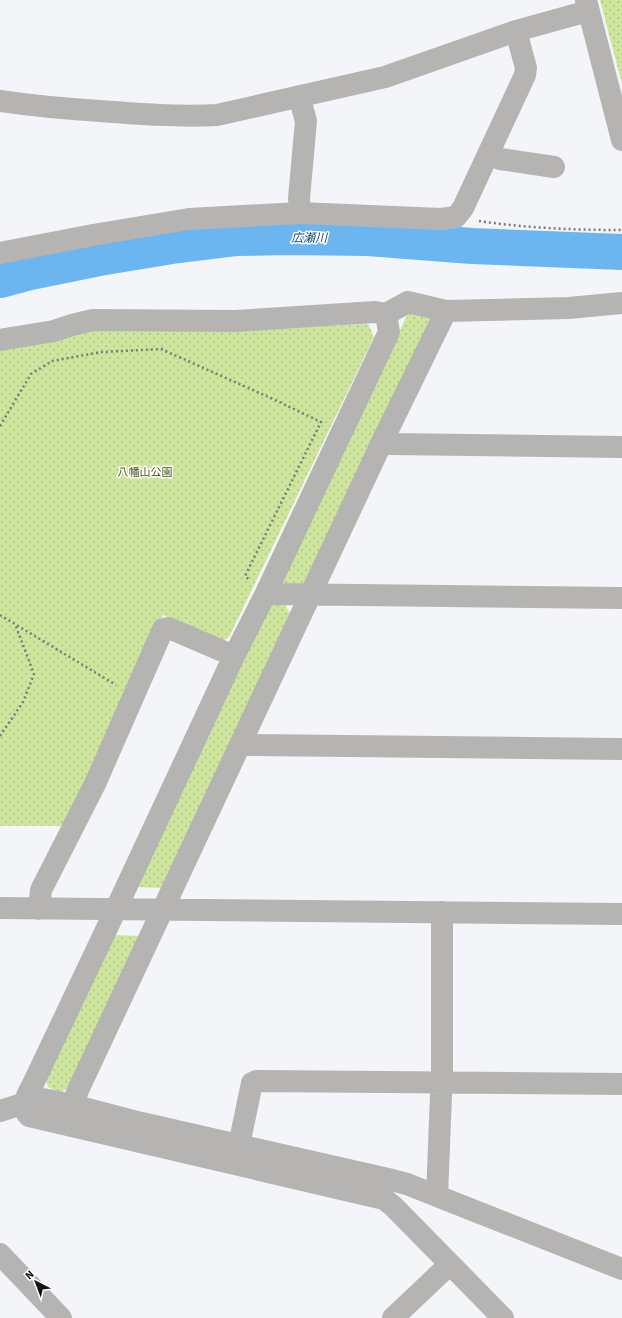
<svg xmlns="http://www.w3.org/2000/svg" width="622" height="1318" viewBox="0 0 622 1318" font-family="'Source Sans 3','Noto Sans JP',sans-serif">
  <defs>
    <pattern id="park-dots" width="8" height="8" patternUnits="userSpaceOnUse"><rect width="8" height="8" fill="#cde59d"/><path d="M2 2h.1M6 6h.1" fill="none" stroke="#afc386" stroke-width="1.8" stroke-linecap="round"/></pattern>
  </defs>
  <rect width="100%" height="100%" fill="#f4f5f8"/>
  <!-- park -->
  <path fill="url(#park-dots)" d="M600 0H622V84Z
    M409 311 428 316 430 319 314 574 301 586 288 588 283 582Z
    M368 324 374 337 229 637 222 642 163 615 117 722 65 826H0V348L62 340 89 329 286 328Z
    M271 605H285L291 615 162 888 135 887 266 612Z
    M114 935 142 936 69 1087 61 1093 48 1087 46 1080Z"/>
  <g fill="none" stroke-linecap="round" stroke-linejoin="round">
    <!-- river -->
    <path stroke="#6bb6f1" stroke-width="36" d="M0 280 30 272 99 258 172 246 237 238 288 237 368 238 472 246 622 252"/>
    <!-- path -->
    <path stroke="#7a7a7c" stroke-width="2.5" stroke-dasharray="2 3" stroke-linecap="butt" d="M479 221C526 228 574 230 622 230
      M0 426 31 374 52 361 101 352 161 349 273 399 321 422 245 576 250 580
      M0 615 116 685
      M0 736 23 702 34 674 15 624"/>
    <!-- minor -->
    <path stroke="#b5b4b3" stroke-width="22" d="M586 0 622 140
      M299 96 306 121 299 198 300 213
      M0 101C33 106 67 109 100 111 139 114 178 117 217 115L385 77 516 31 588 11
      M489 154 500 159 554 167
      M0 253 93 235 189 219 300 213 441 219 456 217 463 208 525 75 526 68 516 31
      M386 314 389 332 266 593 234 656 116 909 33 1084C28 1094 19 1106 29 1116L384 1199 393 1206 503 1318
      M0 340 54 331 72 325 93 320 235 321 375 312 386 314 408 302 446 311 569 308 622 303
      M382 442 391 444 622 447
      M266 593 272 594 622 598
      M242 743 247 745 622 749
      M0 908 622 914
      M39 909 41 890 95 784 163 629 169 628 234 656
      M72 1105 79 1088 382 442 446 311
      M0 1111 35 1100 43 1099 72 1105 133 1121 388 1179 407 1184 437 1196 622 1269
      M239 1145 252 1083 256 1081 622 1084
      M437 1196 442 1070V912
      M0 1254 61 1318
      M393 1318 450 1264"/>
  </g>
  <g text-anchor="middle" stroke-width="3" stroke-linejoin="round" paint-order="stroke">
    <!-- park labels -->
    <g font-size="11" fill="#45561b" stroke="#fff">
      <text x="145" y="476">八幡山公園</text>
    </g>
    <!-- water labels -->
    <g font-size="12" font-style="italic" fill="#0f486f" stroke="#fff">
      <text x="309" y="242">広瀬川</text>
    </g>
  </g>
  <!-- north arrow -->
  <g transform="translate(36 1282) rotate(318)" stroke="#ffffff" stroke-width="3" paint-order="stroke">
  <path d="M0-3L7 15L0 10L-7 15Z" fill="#121214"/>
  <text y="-6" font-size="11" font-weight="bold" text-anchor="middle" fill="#121214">N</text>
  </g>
</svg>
